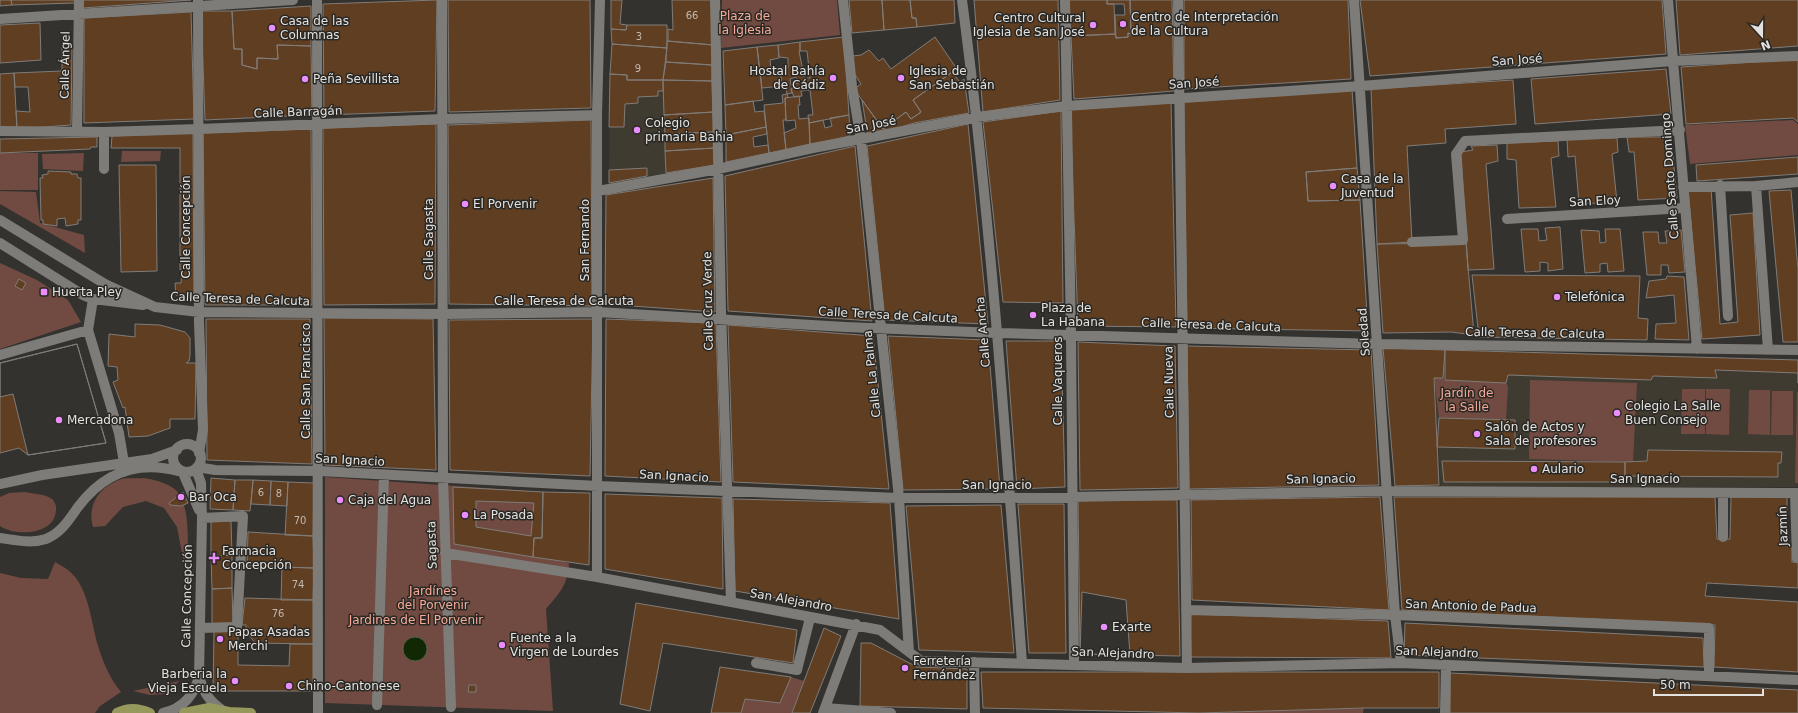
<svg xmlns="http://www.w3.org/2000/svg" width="1798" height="713" viewBox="0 0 1798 713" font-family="'DejaVu Sans',sans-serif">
  <rect width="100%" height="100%" fill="#34322e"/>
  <!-- built -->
  <path fill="#3f3b31" d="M610 74 663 80 666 173 609 183Z
    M1445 350 1798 360V487H1441L1434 378Z"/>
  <!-- green -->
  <path fill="#714b42" d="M722 0H837L840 35 721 48Z
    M1793 120 1798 124V155L1690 164 1685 125Z
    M122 151H161L160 161 121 162Z
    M0 153H38V190H0Z
    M84 153 83 171 43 169 42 154Z
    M0 191 36 192 40 223 84 235 85 253 0 204Z
    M0 263 37 280 68 300 81 322 0 349Z
    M1434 378H1443L1445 380 1506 383 1508 386 1506 420 1439 418Z
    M1530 380 1637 383 1633 462 1529 459Z
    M1682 389H1705V434H1681Z
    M1706 389H1730L1729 435 1706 434Z
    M1749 390H1770V435L1748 434Z
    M1772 391H1793V435H1771Z
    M1797 392H1798V483H1795Z
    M325 477 543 492 533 556 569 563C568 584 560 593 546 609L553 711 325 703Z
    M144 478C155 480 173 484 179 494 191 512 187 549 188 570L185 569 177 527 164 508 146 501 123 507 105 526 93 527C87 506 98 488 119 480 125 477 136 479 144 478Z
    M25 492C34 494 45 494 52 499 55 502 57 507 56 510 55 535 16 537 0 526V497L9 493Z
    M55 562C59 565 65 567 68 570 90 587 91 625 99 649 104 665 111 680 121 692L100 706 95 713H0V573L21 578 48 579Z
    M791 677 804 681 792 713H741L745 699 780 703Z
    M179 681 166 694 150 695 133 691Z
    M1364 708 1363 713H1199Z"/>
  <!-- water -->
  <path fill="#122704" stroke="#515f46" d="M403 649a12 12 0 1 1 24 0a12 12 0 1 1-24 0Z"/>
  <!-- building -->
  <path fill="#603e21" stroke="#807c79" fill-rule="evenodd" d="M0 0H11L12 5 0 6Z
    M11 0H75V3L12 5Z
    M83 0H191L83 8Z
    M437 0 435 111 324 115 323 4Z
    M448 0H590L591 108 449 112Z
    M611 0H622L620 24 627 25 626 30 611 29Z
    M672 0H712L713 45 668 41V29L673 30Z
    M849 0H882L884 30 852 33Z
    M882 0H910L912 18H916L917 27 884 30Z
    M910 0H954L955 23 917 27 916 18H912Z
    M974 0H1058L1060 100 983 112Z
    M1069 0H1107V4H1114L1115 34 1071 36Z
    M1107 0H1130L1131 34 1128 33V37L1116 38 1115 15H1125L1124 4H1107Z
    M1130 0H1172L1174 91 1074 99 1071 36 1115 34 1116 38 1128 37V33L1131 34Z
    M1184 0H1348L1351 79 1184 89Z
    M1360 0H1662L1666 54 1370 76Z
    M1676 0H1798V46L1680 55Z
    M311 6V46L277 45 278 59 257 58V69L242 65V49H234L232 11Z
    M201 11H232L234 49H242V65L257 69V58L278 59 277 45 311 46 312 115 205 120Z
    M191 12 194 119 84 123V18Z
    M40 23 41 60 0 63V25Z
    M627 25H667V48L612 44 611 29 626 30Z
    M844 37 849 115 809 123 808 115H813L810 90 801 91 802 96 794 97 791 89 795 88 794 84 805 81V78H810L807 51H800V42Z
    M935 37 957 69 913 100 921 112 911 119 906 112 883 129 854 89 861 84 854 73 853 56 861 55 869 50 879 61 883 58 891 69Z
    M667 41 713 45 712 65 666 62Z
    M800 42V51H799L805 81 798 83 796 77 790 79 791 85 794 84 795 88 791 89 792 93 787 94 785 86H782L780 68H788V58L779 57 778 45Z
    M612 44 667 48 663 80H627V75L610 74Z
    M778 45 779 58 770 60 771 69 780 67 782 86 762 88 757 47Z
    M62 47 72 48 71 125 17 129 16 111 30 112 28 87H15L14 73 62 71Z
    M757 47 763 100 725 105 723 51Z
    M1798 59V122L1793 118 1686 124 1681 67Z
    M666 62 712 65V81L663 80Z
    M1666 69 1671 114 1535 124 1531 79Z
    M952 72 960 82 964 79 969 113 914 123 868 137 862 100 883 129 906 112 911 119 921 112 913 100Z
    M14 73 17 129H0V74Z
    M610 74 627 75V80H663V91H658V96L638 97V103L625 104 624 127H609Z
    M663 80 712 81 713 112 664 115Z
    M1513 80 1516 124 1445 129 1446 143 1407 146 1412 242 1377 244 1371 89Z
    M1352 89 1357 168 1306 172 1308 201 1360 200 1368 331 1187 328 1184 101Z
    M787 94 788 97 785 98 786 120H783L786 150 769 153 764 105 783 103 782 95Z
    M799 96 800 105H798L799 119 809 118 810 145 786 150 784 133 796 128 795 120 786 121 785 98Z
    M753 101 755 112 764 111 766 127 726 135 725 105Z
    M1171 102 1176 327 1078 326 1070 109Z
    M1061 111 1063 303 1003 302 983 122Z
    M713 112 714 132 665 134 664 115Z
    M849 115 850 136 810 145 809 123 823 120 825 128 832 126 830 118Z
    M591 120 592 306 449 304 448 125Z
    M436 124 435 304 324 305 323 128Z
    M968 124 988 324 885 320 867 146Z
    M766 127 767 134 753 137 754 147 768 145 769 153 726 162V135Z
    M311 129 312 305H205L203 133Z
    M714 132V148L665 151V134Z
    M193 133 194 299 176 295 175 283H181L182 270H180V148H111L112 136Z
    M97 137V147H91L90 149 0 153V139Z
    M1627 137H1671L1677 198 1638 200 1634 152H1629Z
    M1617 138 1618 152 1612 154 1617 202 1579 204 1575 156 1568 157 1567 139Z
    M1558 141 1559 156 1551 158 1556 207 1519 208 1516 160 1507 159V143Z
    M1497 145 1498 161 1486 164 1494 269 1468 270 1461 152 1473 150 1471 146Z
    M855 146 872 321 728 311 725 176Z
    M714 148 715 165 666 173 665 151Z
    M1798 157V174L1697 181 1696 165Z
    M119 165H156L157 271 121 272Z
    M647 168V176L609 183V170Z
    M1357 168 1360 200 1308 201 1306 172Z
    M48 171 71 172V174H77L78 178H81V220H78V224L66 226 65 218 57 219V226L43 224V220H41L40 178H43L42 175 48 174Z
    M713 178 715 312 605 304 606 195Z
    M1711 188 1720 324 1738 322 1730 215 1753 213 1760 335 1702 339 1688 190Z
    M1791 190 1798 270V342H1783L1769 191Z
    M1560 227 1563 269 1548 271V263L1540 262V271L1525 272 1521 229H1538L1539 241 1547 240 1545 228Z
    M1605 229H1620L1624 271 1608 272 1607 263 1600 264V272L1585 273 1581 230 1599 231 1600 243 1606 242Z
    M1681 230 1685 272 1669 273 1668 265H1661V275H1647L1643 232H1658L1659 243H1667L1665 231Z
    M1466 243 1474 335 1451 332 1383 333 1377 244Z
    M1472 275 1640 276 1638 318 1648 319 1647 340 1479 337Z
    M1667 276 1684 277 1689 340 1655 339 1656 324 1676 323 1674 295 1646 298 1649 281 1666 279Z
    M19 279 26 283 22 290 15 286Z
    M324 318 433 319 436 470 325 465Z
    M206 319H310L312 464 207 460Z
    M593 319 590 476 450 470 449 320Z
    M606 319 716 323 721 482 605 476Z
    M135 324 160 325 185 332 190 338V355L189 361 186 363H196L195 419H170V428L148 436 129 437 125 407 123 408 113 382 118 380 117 367 108 366 109 334 135 337Z
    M728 325 873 336 889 489 733 482Z
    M888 336 988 340 1000 489 903 490Z
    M1006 341H1061L1065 487 1017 489Z
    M1078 342 1175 346 1178 488 1080 490Z
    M77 344 106 443 28 455 19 448 0 453V363Z
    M77 344 106 443 28 455 13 394 0 397V363Z
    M1187 346 1371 350 1379 485 1189 489Z
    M1383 348 1445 350 1443 378H1434L1439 485 1395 486Z
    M1445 350 1798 360V383V373L1715 370 1717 378 1653 376 1651 380 1508 375 1506 383 1445 380Z
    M1439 418 1515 420V449L1437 447Z
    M1648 450 1782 452 1781 463H1778V477L1625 476V462L1647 461Z
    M1442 461 1625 462V482H1444Z
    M211 478 235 480 233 510 210 509Z
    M235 480H253L250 511 233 510Z
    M253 480 271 481 270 505 251 504Z
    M271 481 288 482 287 506 270 505Z
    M288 482 314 483 313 536 285 535Z
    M453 487 543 492 542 538H534L533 557 454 544ZM476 501 534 503 531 536 476 527Z
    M183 492 188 503 181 506 170 505 169 503Z
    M543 492 590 493 589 565 533 557 534 538H542Z
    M605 494 722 498 723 589 605 569Z
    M1380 497 1389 610 1192 600 1191 500Z
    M1394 497H1715L1717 539H1730L1731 497H1787V546H1792V562H1798V588L1707 583 1705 596 1798 602V672L1714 667 1715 625 1402 610Z
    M733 499 890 503 899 619 735 591Z
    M1078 500H1177L1180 656 1080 654Z
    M1018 504H1064L1066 653H1029Z
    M1001 505 1014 653 919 650 906 506Z
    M211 521H231L232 555 211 556Z
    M248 532 313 536 314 568 247 566Z
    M232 555V588L212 589 211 556Z
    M282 567 314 568 313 600H281Z
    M232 588 233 623 212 624V589Z
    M1082 592 1126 600 1130 655 1080 654Z
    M245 598 313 600V644L255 643 246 631V625H242Z
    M636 603 797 630 793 663 663 643 650 711 620 704Z
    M1191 614 1388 621 1391 658 1190 657Z
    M1405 623 1703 638 1704 667 1404 655Z
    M824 628 841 636 810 713H792Z
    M214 631H238V665L289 666 290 644H313V691H213Z
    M861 643H871L917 667 967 669V709L860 706Z
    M720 667 791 677 780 703 745 699 741 713H711Z
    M981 672H1439V708H1364L1199 713 983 708Z
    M1450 673 1798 690V713H1450Z
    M469 685H476V692H468Z"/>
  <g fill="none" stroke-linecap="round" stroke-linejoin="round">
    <!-- minor -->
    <path stroke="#7e7c78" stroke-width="10" d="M198 0 199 322 203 430 199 453
      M317 0 318 713
      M442 0 443 478 451 707
      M715 0 721 311 731 602
      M843 0 852 86 861 140 899 498 909 652
      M962 0C991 220 1006 442 1022 663
      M1065 0 1071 334 1074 665
      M1178 0 1187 668
      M1354 0 1395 615 1401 663
      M1668 0 1697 349
      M0 19 293 0
      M77 130 79 0
      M0 131 104 132 199 129 443 119 597 115
      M104 132V169
      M1720 185 1728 316
      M1683 187 1756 186
      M598 191 718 169 813 148 977 117 1066 106 1361 86 1673 61 1798 56
      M1507 219 1684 208
      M0 220 105 284 155 307 199 312 442 314 598 312 845 327 997 333 1378 344 1798 350
      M1412 242 1463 240 1456 154 1465 141 1680 130
      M0 243 83 295 93 299 143 305
      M93 299 88 330 119 433 124 463
      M1768 350 1756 186 1798 182
      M0 355 88 330
      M173 458a14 14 0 1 1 28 0a14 14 0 1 1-28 0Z
      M197 467 215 470 319 471 598 486 899 498H1010L1387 491 1798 493
      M183 473 199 510
      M0 484 42 475 152 459 177 450
      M1723 493V537
      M1795 493 1797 558
      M0 538C15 540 31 544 46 539 61 533 69 520 78 507 103 474 136 460 178 471
      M445 553 597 577 880 630 921 661 1187 668 1401 663 1798 680
      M597 577V115L600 0
      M1186 610 1395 615 1709 628V675
      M200 628 237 627 243 516 202 518
      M974 662 975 713
      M756 663 797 670 810 618
      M199 676C203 691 208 700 221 709
      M377 705 384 475
      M825 708 891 713
      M163 713C183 709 195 694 199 676L202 518 201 483 196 469
      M823 713 856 624
      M1445 713 1446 665"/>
    <!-- major -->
    <path stroke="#97985b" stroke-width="10" d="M117 713C128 707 139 708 150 713
      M184 713 209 708 229 712 251 713"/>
  </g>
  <!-- markers -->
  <g fill="#ea8dfd" stroke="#2a2824" stroke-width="1.5">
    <circle cx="1123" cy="24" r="4"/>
    <circle cx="1093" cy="25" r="4"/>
    <circle cx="272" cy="28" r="4"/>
    <circle cx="833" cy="78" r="4"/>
    <circle cx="901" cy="78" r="4"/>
    <circle cx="305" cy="79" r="4"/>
    <circle cx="637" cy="130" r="4"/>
    <circle cx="1333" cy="186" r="4"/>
    <circle cx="465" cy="204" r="4"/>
    <rect x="40" y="288" width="8" height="8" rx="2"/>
    <circle cx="1557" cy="297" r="4"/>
    <circle cx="1033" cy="315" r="4"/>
    <circle cx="1617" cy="413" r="4"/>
    <circle cx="59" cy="420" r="4"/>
    <circle cx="1477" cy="434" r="4"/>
    <circle cx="1534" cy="469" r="4"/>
    <circle cx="181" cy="497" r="4"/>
    <circle cx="340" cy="500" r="4"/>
    <circle cx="465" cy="515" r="4"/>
    <path d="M212 552h4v4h4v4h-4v4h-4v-4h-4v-4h4z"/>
    <circle cx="1104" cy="627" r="4"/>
    <circle cx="220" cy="639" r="4"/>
    <circle cx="502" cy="645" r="4"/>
    <circle cx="905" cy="668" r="4"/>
    <circle cx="235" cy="681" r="4"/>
    <circle cx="289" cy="686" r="4"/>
  </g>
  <g text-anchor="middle" stroke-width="3" stroke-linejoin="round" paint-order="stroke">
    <!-- number labels -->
    <g font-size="10" fill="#c2b9b0">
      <text x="692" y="19">66</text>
      <text x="639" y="40">3</text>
      <text x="638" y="72">9</text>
      <text x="261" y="496">6</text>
      <text x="279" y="497">8</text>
      <text x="300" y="524">70</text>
      <text x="298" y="588">74</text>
      <text x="278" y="617">76</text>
    </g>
    <!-- park labels -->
    <g font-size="12" fill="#f7ab97" stroke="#2a2824">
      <text x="745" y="20">Plaza de<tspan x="745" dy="14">la Iglesia</tspan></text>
      <text x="1467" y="397">Jardín de<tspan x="1467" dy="14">la Salle</tspan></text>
      <text x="433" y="595">Jardínes<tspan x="433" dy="14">del Porvenir</tspan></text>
      <text x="416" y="624">Jardines de El Porvenir</text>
    </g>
    <!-- poi labels -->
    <g font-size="12" fill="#e3e2e0" stroke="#2a2824" text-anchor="start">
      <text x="1131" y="21">Centro de Interpretación<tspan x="1131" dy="14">de la Cultura</tspan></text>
      <text x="1085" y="22" text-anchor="end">Centro Cultural<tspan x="1085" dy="14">Iglesia de San José</tspan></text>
      <text x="280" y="25">Casa de las<tspan x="280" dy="14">Columnas</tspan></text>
      <text x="825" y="75" text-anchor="end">Hostal Bahía<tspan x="825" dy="14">de Cádiz</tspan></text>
      <text x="909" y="75">Iglesia de<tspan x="909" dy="14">San Sebastián</tspan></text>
      <text x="313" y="83">Peña Sevillista</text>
      <text x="645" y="127">Colegio<tspan x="645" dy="14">primaria Bahia</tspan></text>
      <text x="1341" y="183">Casa de la<tspan x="1341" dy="14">Juventud</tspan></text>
      <text x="473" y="208">El Porvenir</text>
      <text x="52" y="296">Huerta Pley</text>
      <text x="1565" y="301">Telefónica</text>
      <text x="1041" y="312">Plaza de<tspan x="1041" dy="14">La Habana</tspan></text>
      <text x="1625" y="410">Colegio La Salle<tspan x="1625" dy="14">Buen Consejo</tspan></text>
      <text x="67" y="424">Mercadona</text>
      <text x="1485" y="431">Salón de Actos y<tspan x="1485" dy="14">Sala de profesores</tspan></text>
      <text x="1542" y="473">Aulario</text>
      <text x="189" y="501">Bar Oca</text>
      <text x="348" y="504">Caja del Agua</text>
      <text x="473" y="519">La Posada</text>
      <text x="222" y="555">Farmacia<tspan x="222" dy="14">Concepción</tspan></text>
      <text x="1112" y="631">Exarte</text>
      <text x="228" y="636">Papas Asadas<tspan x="228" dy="14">Merchi</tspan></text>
      <text x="510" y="642">Fuente a la<tspan x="510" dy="14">Virgen de Lourdes</tspan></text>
      <text x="913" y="665">Ferretería<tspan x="913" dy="14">Fernández</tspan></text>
      <text x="227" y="678" text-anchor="end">Barberia la<tspan x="227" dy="14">Vieja Escuela</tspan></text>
      <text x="297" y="690">Chino-Cantonese</text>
    </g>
    <!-- street labels -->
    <g font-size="12" fill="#e3e2e0" stroke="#2a2824">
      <text transform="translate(1517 60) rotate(-4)" y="4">San José</text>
      <text transform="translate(65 65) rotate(-89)" y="4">Calle Ángel</text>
      <text transform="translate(1194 83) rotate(-4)" y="4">San José</text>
      <text transform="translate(298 112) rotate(-2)" y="4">Calle Barragán</text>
      <text transform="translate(871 125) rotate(-11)" y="4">San José</text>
      <text transform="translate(1670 176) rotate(-94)" y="4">Calle Santo Domingo</text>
      <text transform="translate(1595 201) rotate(-3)" y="4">San Eloy</text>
      <text transform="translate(186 227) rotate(-90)" y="4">Calle Concepción</text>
      <text transform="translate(429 239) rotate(-90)" y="4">Calle Sagasta</text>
      <text transform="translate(585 240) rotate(-90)" y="4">San Fernando</text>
      <text transform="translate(240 299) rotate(2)" y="4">Calle Teresa de Calcuta</text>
      <text x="564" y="305">Calle Teresa de Calcuta</text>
      <text transform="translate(708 301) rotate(-91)" y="4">Calle Cruz Verde</text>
      <text transform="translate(888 315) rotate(3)" y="4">Calle Teresa de Calcuta</text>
      <text transform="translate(1211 325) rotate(2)" y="4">Calle Teresa de Calcuta</text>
      <text transform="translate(983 332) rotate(-95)" y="4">Calle Ancha</text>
      <text transform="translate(1364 332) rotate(-94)" y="4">Soledad</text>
      <text transform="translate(1535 333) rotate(1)" y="4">Calle Teresa de Calcuta</text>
      <text transform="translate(872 374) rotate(-96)" y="4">Calle La Palma</text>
      <text transform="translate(306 381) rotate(-90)" y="4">Calle San Francisco</text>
      <text transform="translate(1058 381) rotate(-90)" y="4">Calle Vaqueros</text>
      <text transform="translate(1169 382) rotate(-91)" y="4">Calle Nueva</text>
      <text transform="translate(350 460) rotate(3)" y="4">San Ignacio</text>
      <text transform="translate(674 476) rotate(3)" y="4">San Ignacio</text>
      <text transform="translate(1321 479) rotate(-1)" y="4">San Ignacio</text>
      <text x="1645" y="483">San Ignacio</text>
      <text x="997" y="489">San Ignacio</text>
      <text transform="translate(1783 526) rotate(-92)" y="4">Jazmín</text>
      <text transform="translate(432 545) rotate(-92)" y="4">Sagasta</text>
      <text transform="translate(187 596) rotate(-89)" y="4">Calle Concepción</text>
      <text transform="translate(791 600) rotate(10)" y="4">San Alejandro</text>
      <text transform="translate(1471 606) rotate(2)" y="4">San Antonio de Padua</text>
      <text transform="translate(1437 652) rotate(2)" y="4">San Alejandro</text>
      <text transform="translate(1113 653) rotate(2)" y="4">San Alejandro</text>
    </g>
  </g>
  <!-- north arrow -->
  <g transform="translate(1762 36) rotate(159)" stroke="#2a2824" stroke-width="3" paint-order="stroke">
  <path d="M0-3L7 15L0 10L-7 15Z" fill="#e3e2e0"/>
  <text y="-6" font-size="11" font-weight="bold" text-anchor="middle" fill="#e3e2e0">N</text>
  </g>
  <!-- scale -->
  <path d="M1654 689v6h109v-6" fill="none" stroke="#e3e2e0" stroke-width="2"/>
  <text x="1660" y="689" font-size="12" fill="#e3e2e0" stroke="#2a2824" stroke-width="3" paint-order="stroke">50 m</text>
</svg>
